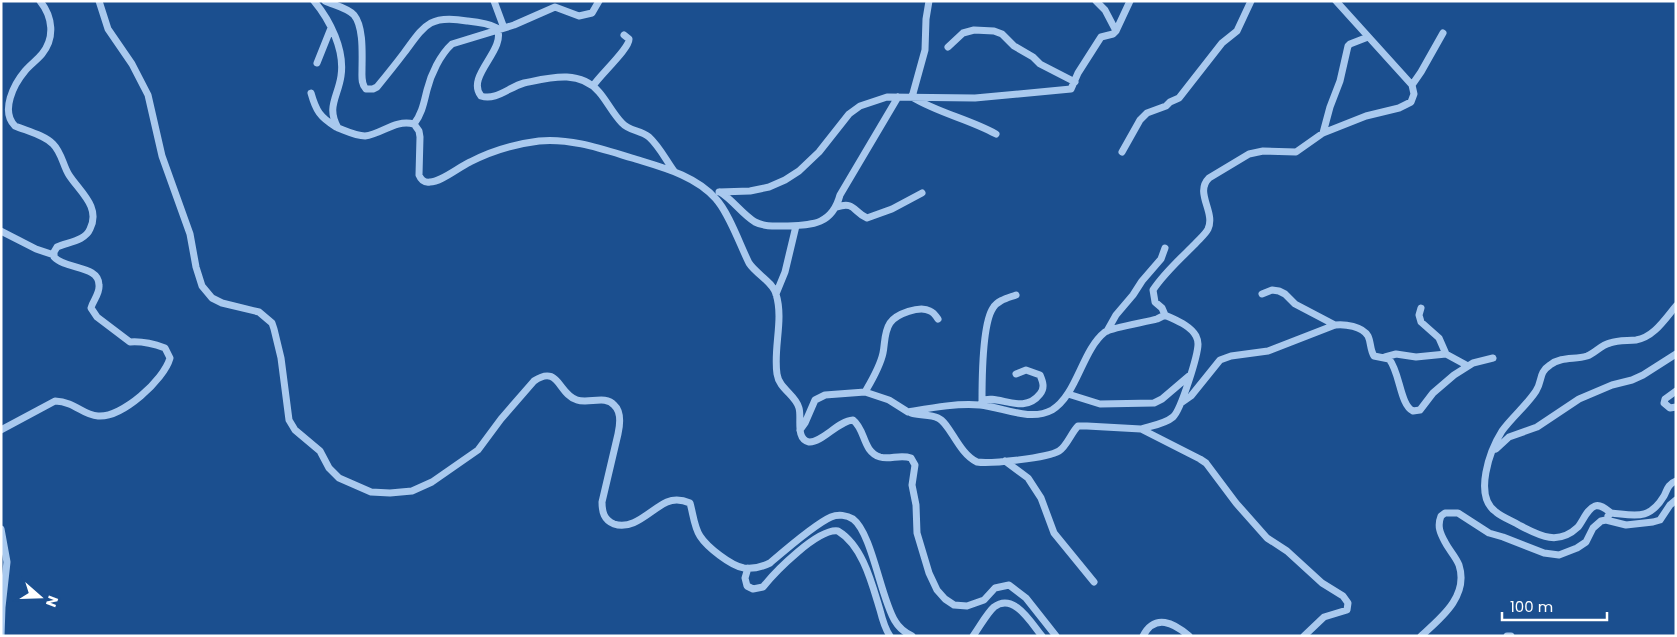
<svg xmlns="http://www.w3.org/2000/svg" width="1677" height="637" viewBox="0 0 1677 637" font-family="Poppins,sans-serif">
  <rect width="100%" height="100%" fill="#1b4f8f"/>
  <g fill="none" stroke-linecap="round" stroke-linejoin="round">
    <!-- minor -->
    <path stroke="#a9c9ee" stroke-width="7" d="M99 1 108 29 132 64 148 95 162 156 190 234 196 267 202 286 212 298 222 303 259 312 272 323 274 329 281 358 289 420 295 430 320 451 329 468 339 478 371 492 390 493 412 491 432 482 478 450 501 419 534 381C559 364 558 394 577 400 588 404 606 395 614 405 622 412 620 425 618 434L602 502C602 512 604 520 614 524 634 531 651 509 667 502 674 499 683 500 690 503 693 513 694 527 700 536 707 547 731 566 744 568 752 569 762 567 770 563 784 551 815 524 831 517 838 514 847 515 853 519 872 533 881 599 895 621 899 628 906 633 912 636
      M314 1C330 20 345 50 341 76 338 97 326 107 338 128 346 131 356 136 365 136 382 134 395 119 414 124L419 131 420 137 419 175C421 180 424 183 430 182 441 182 459 167 470 162 491 151 515 144 539 141 571 138 602 149 632 158 661 167 695 175 716 199 729 213 740 245 749 263 756 274 773 282 776 294 784 320 773 348 777 374 779 389 796 395 799 408 802 418 795 439 809 442 822 443 838 421 853 420 866 430 862 451 880 457 890 460 900 454 911 458L915 465 912 485 916 505 917 533 929 573 937 590 945 599 954 605 967 606 984 600 995 588 1009 585 1026 598 1056 636
      M325 1C334 5 348 8 354 15 364 27 362 56 362 70 362 77 361 84 366 89H373L377 87C386 76 395 65 404 53 424 26 429 14 467 21 477 22 488 23 497 28 507 50 465 76 481 96 496 101 509 87 524 83 549 78 579 69 599 92 607 101 613 114 622 123 629 131 640 130 649 137 659 146 666 160 674 171
      M494 1 504 28
      M929 1 926 19 925 50 912 97C938 113 969 119 996 134
      M1096 1 1105 10 1116 31
      M948 47 963 33 974 30 994 31 1002 34 1014 46 1033 57 1040 64 1075 82
      M317 63 331 28
      M1412 85 1421 72 1443 33
      M593 86C600 75 630 48 629 39L624 35
      M311 93C316 111 320 117 336 127
      M414 124C422 114 424 102 427 90 431 74 440 55 452 44L514 25 555 7 579 16 592 13 599 1
      M1323 133 1330 107 1340 81 1348 46 1350 44 1368 37
      M1122 152 1140 120 1147 113 1166 106 1170 102 1179 98 1222 43 1237 31 1251 1
      M719 192 750 191 769 187 785 180 799 171 819 152 849 114 860 106 887 97 975 98 1071 89 1078 73 1101 37 1113 34 1116 31 1130 1
      M720 192C733 200 742 214 755 222 765 227 775 226 786 226 812 225 832 225 840 195L898 97
      M837 207C855 201 853 212 867 218L892 209 922 193
      M1 231 36 249 54 255
      M776 294 785 272 796 226
      M1262 294 1272 290 1279 291 1285 294 1295 304 1335 325
      M1421 308 1419 315 1421 322 1439 338 1446 354 1468 366
      M1107 331 1116 315 1133 295 1142 281 1161 259 1165 248
      M1385 357 1396 354 1416 357 1446 354
      M1676 391 1665 399 1664 403 1670 408 1676 407
      M865 392C872 380 880 367 883 353 885 343 884 332 890 323 896 314 920 305 930 311 933 312 936 316 938 319
      M1068 394 1100 404 1154 403 1162 399 1189 376
      M982 401C982 381 982 324 993 308 998 300 1008 298 1016 295
      M1181 403 1191 396 1220 360 1231 356 1268 351 1335 325C1345 324 1362 326 1368 336 1371 342 1370 350 1374 356L1389 359C1400 372 1400 405 1413 411L1420 410 1433 393 1454 375 1473 363 1493 358
      M981 405 982 401C997 393 1023 416 1040 394 1045 388 1043 382 1040 375L1026 370 1016 374
      M911 413C919 416 930 414 938 418 950 423 958 453 977 462 990 464 1048 458 1059 451 1067 446 1071 433 1078 426H1087L1141 429 1200 459 1206 463 1236 503 1267 538 1287 551 1322 583 1343 596 1348 603 1347 610 1324 617 1304 636
      M1141 429C1151 426 1165 424 1173 417 1181 410 1198 355 1198 344 1198 342 1197 338 1196 336 1190 325 1175 320 1165 315
      M1 430 55 401C76 402 82 415 98 416 122 418 164 380 170 358L165 348C154 344 142 341 130 342L97 317 91 308C93 300 100 294 99 285 99 265 66 270 54 257V252L57 247C68 242 85 241 90 229 101 207 80 192 69 175 63 166 62 153 53 144 44 135 27 131 15 126 0 111 14 84 25 71 30 65 37 60 42 54 55 38 53 17 40 1
      M800 430 805 423 815 400 825 395 865 392 889 400 908 412C931 408 956 403 980 405 1002 407 1030 422 1052 410 1077 395 1082 350 1105 332 1113 327 1147 322 1157 319L1165 315 1162 308 1155 302 1153 290C1164 273 1181 258 1195 244 1199 239 1205 235 1208 229 1216 212 1194 193 1209 178L1249 154 1263 151 1296 152 1323 133 1366 116 1399 108 1411 102 1414 94 1412 85 1336 1
      M1496 449 1509 437 1537 427 1579 399 1612 385 1632 380 1643 375 1676 354
      M1005 461 1028 478 1041 498 1054 533 1094 582
      M1611 513C1607 510 1601 504 1595 506 1587 509 1583 521 1578 527 1558 546 1540 536 1519 525 1512 521 1502 517 1496 512 1473 496 1490 450 1502 431 1512 417 1527 405 1536 391 1543 380 1538 373 1550 365 1562 356 1574 360 1587 356 1595 353 1601 345 1610 343 1618 340 1627 341 1636 340 1654 337 1665 319 1676 306
      M1608 516 1611 513C1635 515 1649 521 1664 496 1667 490 1668 484 1676 481
      M1 529 7 562 2 607 1 636
      M748 568 745 578 747 586 753 589 763 587C775 572 818 528 838 531 863 546 872 584 880 610 882 618 885 629 890 636
      M973 636C979 628 987 613 994 607 1014 592 1031 623 1042 636
      M1143 636C1155 613 1174 623 1189 636
      M1421 636C1441 618 1469 596 1459 565 1456 557 1449 550 1445 542 1440 533 1437 526 1441 516L1445 513H1458L1489 533 1503 537 1544 553 1559 555 1577 548 1586 542 1593 528 1601 521 1606 520 1626 525 1653 522 1660 520 1670 505 1676 500
      M1507 636H1511"/>
  </g>
  <!-- border -->
  <rect width="1677" height="637" fill="none" stroke="#ffffff" stroke-width="5"/>
  <!-- north arrow -->
  <g transform="translate(40 597) rotate(110)" stroke="#1b4f8f" stroke-width="4" paint-order="stroke">
  <path d="M0-4L9 19L0 12L-9 19Z" fill="#ffffff"/>
  <text y="-8" font-size="14" font-weight="bold" text-anchor="middle" fill="#ffffff">N</text>
  </g>
  <!-- scale -->
  <path d="M1502 612v8h105v-8" fill="none" stroke="#ffffff" stroke-width="2.5"/>
  <text x="1510" y="612" font-size="15" fill="#ffffff" stroke="#1b4f8f" stroke-width="4" paint-order="stroke">100 m</text>
</svg>
